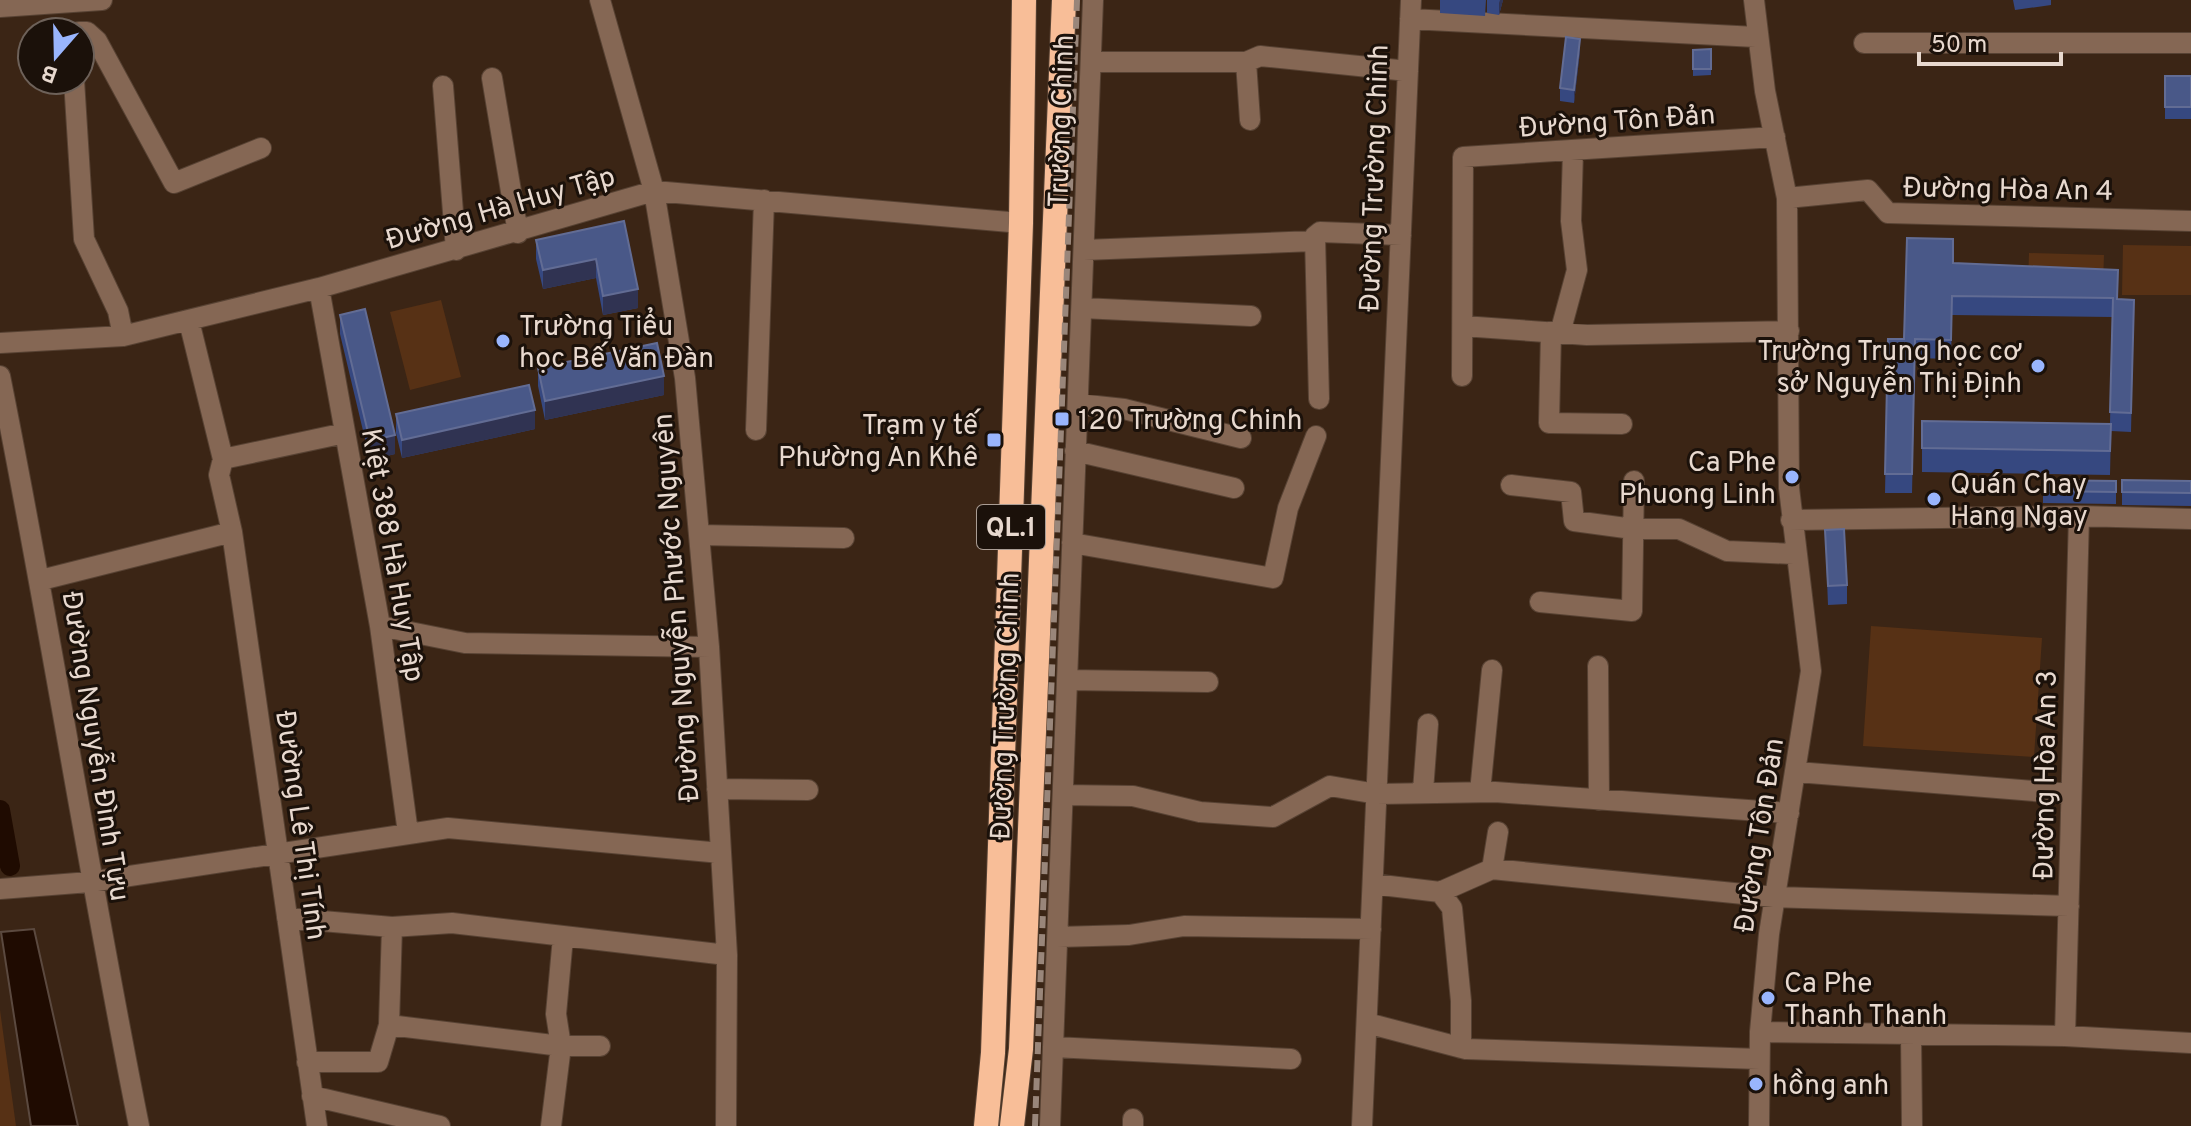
<svg xmlns="http://www.w3.org/2000/svg" width="2191" height="1126" viewBox="0 0 2191 1126" font-family="Overpass,sans-serif">
  <rect width="100%" height="100%" fill="#3b2515"/>
  <!-- green -->
  <path fill="#573115" d="M2123 245 2191 246V295H2122Z
    M2029 253 2104 255 2103 284 2028 282Z
    M441 300 461 377 410 390 390 312Z
    M1871 626 2042 638 2034 757 1863 746Z
    M0 1010 16 1126H0Z"/>
  <!-- water -->
  <path fill="#1f0b01" stroke="#5b493f" stroke-width="2" d="M34 929 78 1126H31L1 932Z"/>
  <g fill="none" stroke-linecap="round" stroke-linejoin="round">
    <!-- canal -->
    <path stroke="#1f0b01" stroke-width="20" d="M0 810 10 866"/>
    <defs>
      <path id="minor" d="M600 0 654 191 685 378 709 647 727 955 726 1126
        M1754 0 1765 91 1787 198 1789 488 1811 671 1769 934 1760 1032 1759 1126
        M0 7 102 0
        M1410 19 1756 37
        M79 32H87L97 41 174 183 261 148
        M1864 43H2191
        M1091 62H1246L1260 56 1408 71
        M1246 62 1250 120
        M492 78 518 233
        M74 80 84 239 118 311 123 336
        M443 86 456 250
        M1787 198 1868 190 1888 213 2191 221
        M1084 250 1314 241
        M319 288 380 626 408 833
        M1082 308 1251 316
        M189 321 223 459 219 475 232 532 317 1126
        M1463 326 1587 335 1789 331
        M1551 332 1549 423 1622 424
        M1560 333 1577 270 1571 221 1573 151
        M0 343 123 336 319 288 654 191 1021 223
        M0 376C50 625 89 877 139 1126
        M1462 376 1463 157 1775 137
        M1319 399 1315 236 1320 232 1401 235
        M1078 404 1124 409 1241 438
        M756 430 764 200
        M1075 451 1234 488
        M223 459 345 433
        M1511 485 1571 492 1574 521 1633 529H1679L1727 551 1794 554
        M1791 520 2079 516 2191 519
        M699 535 844 538
        M1072 543 1273 578 1288 508 1316 436
        M41 580 232 532
        M1540 602 1632 611 1634 481
        M380 626 465 643 709 647
        M1598 666 1599 800
        M1067 680 1208 682
        M1797 772 2071 794
        M717 789 808 790
        M1423 791 1428 724
        M1480 792 1492 670
        M1063 795 1133 796 1200 812 1273 817 1330 786 1377 794 1495 792 1789 813
        M1492 869 1498 832
        M1373 884 1440 892 1452 908 1461 1001V1048
        M0 889 90 882 448 828 721 853
        M1440 892 1492 869 1774 897 2069 906
        M287 918 392 927
        M1058 937 1129 935 1184 926 1371 929
        M1367 1023 1466 1049 1759 1059
        M389 1025 392 927 452 923 727 955
        M1760 1032 2065 1036 2191 1043
        M1911 1034 1912 1126
        M2065 1036 2079 516
        M1054 1047 1291 1059
        M307 1062H378L389 1025 561 1046H600
        M312 1096 440 1126
        M1133 1119V1126
        M551 1126 561 1046 556 1014 563 937
        M1050 1126 1093 0
        M1362 1126 1411 0"/>
      <path id="highway" d="M986 1126 993 1053 1021 223 1024 0
        M1012 1126 1021 1049 1064 0"/>
    </defs>
    <!-- minor casing -->
    <use href="#minor" stroke="#574233" stroke-width="22"/>
    <!-- highway casing -->
    <use href="#highway" stroke="#574233" stroke-width="26"/>
    <!-- minor -->
    <use href="#minor" stroke="#856754" stroke-width="20"/>
    <!-- highway -->
    <use href="#highway" stroke="#f8be98" stroke-width="24"/>
    <!-- rail -->
    <path stroke="#99867a" stroke-width="6" stroke-dasharray="12 6" stroke-linecap="butt" d="M1035 1126 1077 0"/>
  </g>
  <!-- wall -->
  <path fill="#364880" d="M1440 0H1486L1485 16 1440 13Z
    M1487 0H1503L1499 15 1487 13Z
    M2013 0H2051V5L2015 10Z
    M1711 49V75L1693 76V50Z
    M1580 51 1574 103 1560 101V88Z
    M2165 76H2191V119H2165Z
    M624 221 638 308 603 315 596 278 543 289 536 259V240Z
    M1953 263 2118 299 2134 300 2131 432 2111 431 2110 475 1922 472V421L2110 424 2112 317 1952 315 1951 359 1915 358 1912 493H1885L1888 339H1904Z
    M340 315 395 454 370 460 340 334Z
    M538 368 664 395 545 420 538 386Z
    M396 414 535 429 402 458 396 433Z
    M2043 480 2116 481V504L2043 503Z
    M2122 480 2191 481V506L2122 505Z
    M1825 530 1847 585V604L1828 605Z"/>
  <!-- shaded-wall -->
  <path fill="#303352" d="M1500 0H1503L1499 15V3Z
    M1580 39V51L1574 103V90Z
    M596 259V278L543 289V270Z
    M638 289V308L603 315V296Z
    M664 376V395L545 420V401Z
    M535 410V429L402 458V440Z
    M395 435V454L370 460V441Z"/>
  <!-- building -->
  <path fill="#495888" stroke="#626c94" stroke-width="2" d="M1566 37 1580 39 1574 90 1560 88Z
    M1711 49V69H1693V50Z
    M2165 76H2191V107H2165Z
    M624 221 638 289 603 296 596 259 543 270 536 240Z
    M1907 238 1953 239V263L2118 270 2117 299 2134 300 2131 413 2110 412 2113 298 1952 296 1951 340 1915 339 1912 474H1885L1888 339H1904Z
    M365 309 395 435 370 441 340 315Z
    M657 343 664 376 545 401 538 368Z
    M529 385 535 410 402 440 396 414Z
    M1922 421 2111 424 2110 451 1922 448Z
    M2043 480 2116 481V492L2043 491Z
    M2122 480 2191 481V493L2122 492Z
    M1844 529 1847 585 1828 586 1825 530Z"/>
  <!-- markers -->
  <g fill="#99b5fd" stroke="#1b110a" stroke-width="3">
    <circle cx="503" cy="341" r="8"/>
    <circle cx="2038" cy="366" r="8"/>
    <rect x="1054" y="411" width="16" height="16" rx="4"/>
    <rect x="986" y="432" width="16" height="16" rx="4"/>
    <circle cx="1792" cy="477" r="8"/>
    <circle cx="1934" cy="499" r="8"/>
    <circle cx="1768" cy="998" r="8"/>
    <circle cx="1756" cy="1084" r="8"/>
  </g>
  <g text-anchor="middle" stroke-width="6" stroke-linejoin="round" paint-order="stroke">
    <!-- shield labels -->
    <rect fill="#1b110a" stroke="#aa9d94" stroke-width="2" x="977" y="505" width="68" height="44" rx="6"/>
    <g font-size="26" font-weight="bold" fill="#e8d9cf">
      <text x="1011" y="536">QL.1</text>
    </g>
    <!-- street labels -->
    <g font-size="28" fill="#e8d9cf" stroke="#1b110a">
      <text transform="translate(1617 120) rotate(-4)" y="10">Đường Tôn Đản</text>
      <text transform="translate(1060 121) rotate(-88)" y="10">Trường Chinh</text>
      <text transform="translate(1373 178) rotate(-88)" y="10">Đường Trường Chinh</text>
      <text transform="translate(2008 188) rotate(1)" y="10">Đường Hòa An 4</text>
      <text transform="translate(500 207) rotate(-16)" y="10">Đường Hà Huy Tập</text>
      <text transform="translate(394 555) rotate(80)" y="10">Kiệt 388 Hà Huy Tập</text>
      <text transform="translate(675 608) rotate(-94)" y="10">Đường Nguyễn Phước Nguyên</text>
      <text transform="translate(1004 706) rotate(-88)" y="10">Đường Trường Chinh</text>
      <text transform="translate(97 746) rotate(81)" y="10">Đường Nguyễn Đình Tựu</text>
      <text transform="translate(2044 775) rotate(-89)" y="10">Đường Hòa An 3</text>
      <text transform="translate(302 825) rotate(82)" y="10">Đường Lê Thị Tính</text>
      <text transform="translate(1758 835) rotate(-81)" y="10">Đường Tôn Đản</text>
    </g>
    <!-- poi labels -->
    <g font-size="28" fill="#e8d9cf" stroke="#1b110a" text-anchor="start">
      <text x="519" y="335">Trường Tiểu<tspan x="519" dy="32">học Bế Văn Đàn</tspan></text>
      <text x="2022" y="360" text-anchor="end">Trường Trung học cơ<tspan x="2022" dy="32">sở Nguyễn Thị Định</tspan></text>
      <text x="1078" y="429">120 Trường Chinh</text>
      <text x="978" y="434" text-anchor="end">Trạm y tế<tspan x="978" dy="32">Phường An Khê</tspan></text>
      <text x="1776" y="471" text-anchor="end">Ca Phe<tspan x="1776" dy="32">Phuong Linh</tspan></text>
      <text x="1950" y="493">Quán Chay<tspan x="1950" dy="32">Hang Ngay</tspan></text>
      <text x="1784" y="992">Ca Phe<tspan x="1784" dy="32">Thanh Thanh</tspan></text>
      <text x="1772" y="1094">hồng anh</text>
    </g>
  </g>
  <!-- north arrow -->
  <g transform="translate(56 56) rotate(200)"><circle r="38" fill="#1b110a" stroke="#6d6159" stroke-width="2"/>
  <path d="M0-6L14 30L0 20L-14 30Z" fill="#99b5fd"/>
  <text y="-12" font-size="22" font-weight="bold" text-anchor="middle" fill="#e8d9cf">B</text>
  </g>
  <!-- scale -->
  <path d="M1919 52v12h142v-12" fill="none" stroke="#e8d9cf" stroke-width="4"/>
  <text x="1931" y="52" font-size="24" fill="#e8d9cf" stroke="#1b110a" stroke-width="6" paint-order="stroke">50 m</text>
</svg>
